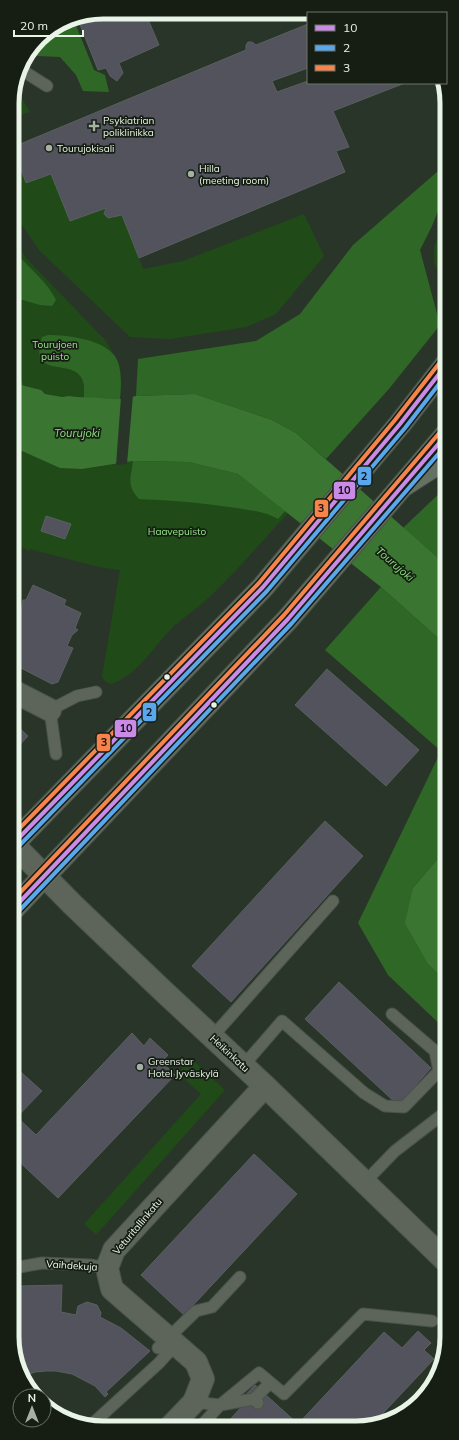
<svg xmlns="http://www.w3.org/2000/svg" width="459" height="1440" viewBox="0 0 459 1440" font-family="Mulish,sans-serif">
  <rect width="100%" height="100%" fill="#2a3529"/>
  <!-- green -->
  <path fill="#204b19" d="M15 87 30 112 12 117V97Z
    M12 147 26 184 51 174 70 221 106 208 105 214 108 218 122 215 143 269 183 261 304 214 324 256 276 314 246 327 170 339 130 337 39 250 12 210Z
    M445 220 446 291 434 262V247Z
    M12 236 26 258 105 340C119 362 123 373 120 399L77 397 69 396 62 397 45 394 40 390 13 383Z
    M13 447 60 468 82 469 133 461 238 474 288 513C260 543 234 575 204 602 195 610 184 617 175 625 156 643 137 677 110 684L105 681 102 677 120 570 99 567 30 549 29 551 13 542Z
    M191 1059 225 1090 96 1235 84 1224 201 1094 178 1073Z"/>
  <!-- forest -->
  <path fill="#2f6826" d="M73 18 94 70 105 75 109 92 83 91 76 75 60 57 38 56 32 50 43 35 69 19Z
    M445 165V193L432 226 420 250 440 325 388 390 326 459 296 433 272 420 195 394 136 396 138 359 256 341 300 314 353 245Z
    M12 247C25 266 46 279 56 300L52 306 40 305 12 297Z
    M12 324 14 327 13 351 23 386 13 383Z
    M48 335C67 335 100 339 113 354 123 364 121 387 120 399L84 398C84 394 84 389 84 385 79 353 27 384 42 337Z
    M133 461 189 462 238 474 285 511 278 519C263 511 253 511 237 508 204 503 172 500 139 499 126 485 131 478 133 461Z
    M446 487V565L403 528Z
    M381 587 446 645V849L413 888 428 964 446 982V1028L445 1029 388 975 358 923 441 751 325 650Z"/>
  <!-- water -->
  <path fill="#3a7631" d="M13 383 41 390 45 394 62 397 69 396 77 397 120 399 136 396 195 394 272 420 296 433 446 565V645L381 587 238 474 189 462 133 461 82 469 60 468 13 447Z
    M446 849V982L428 964 405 923 413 888Z"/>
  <!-- pier -->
  <path fill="#2a3529" d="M133 395 127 464 116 465 121 397Z"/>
  <!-- building -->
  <path fill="#52535d" stroke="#5a5f5f" d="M103 12H145L159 45 119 63 123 73 117 81 110 76 106 68 98 70 77 17Z
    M308 24V68L272 81 277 92 308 81V83H405L333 111 349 147 336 151 345 172 139 258 122 215 108 218 104 214 106 208 70 221 51 174 26 183 13 147 246 50V45L248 42H252L256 45Z
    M46 516 71 524 65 539 41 531Z
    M33 585 66 600 64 605 81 613 75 628 78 630 72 635 67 646 73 648 58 682 52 684 13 664V630L15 626 13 625V616H15L16 614 19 615 22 607 23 600H26Z
    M327 669 419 750 386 786 295 705Z
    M13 722 28 736 13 752Z
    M325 821 363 856 231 1002 192 966Z
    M339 982 431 1068 398 1105 305 1019Z
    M132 1033 144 1046 150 1038 168 1055 162 1062 175 1075 58 1198 13 1156V1065L42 1091 17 1117 36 1135Z
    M254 1154 297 1194 184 1315 141 1275Z
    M62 1285 61 1312 76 1315 78 1306 87 1302 97 1305 101 1313 100 1317 121 1328 150 1351 106 1392 108 1394 105 1397 95 1386 72 1374 56 1371H46L35 1372 25 1376 14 1354V1288L21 1286Z
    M418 1331 431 1343 424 1350 434 1359 371 1426H230L227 1423 243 1405 239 1402 255 1385 298 1424 384 1332 402 1348Z"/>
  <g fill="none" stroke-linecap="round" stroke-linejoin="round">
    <defs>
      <path id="service" d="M20 69 47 86
        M56 754 50 710 77 696 96 692
        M212 1037 333 901
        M243 1066 282 1021 364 1093 385 1106 404 1107 439 1071 435 1051 392 1014
        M365 1182 395 1151 447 1111
        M14 1268 42 1263 90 1265 107 1268
        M158 1348 196 1311 212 1307 240 1277
        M254 1399 270 1383
        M194 1402 220 1405 259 1373 284 1394 363 1314 432 1321
        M90 1426 159 1363 176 1344
        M201 1426 220 1405 254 1399 258 1403"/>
      <path id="minor" d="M13 691 50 710
        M171 1426 194 1402 203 1379 196 1362 112 1289 107 1268 114 1250 265 1086"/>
      <path id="tertiary" d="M13 844 73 905 161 989 265 1086 447 1262"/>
      <path id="secondary" d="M13 844 263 587 400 424 446 365
        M13 909 288 619 446 435"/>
      <path id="motorway" d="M404 485 446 458"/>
    </defs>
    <!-- service casing -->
    <use href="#service" stroke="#4a5349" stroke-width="13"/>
    <!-- minor casing -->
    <use href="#minor" stroke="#4a5349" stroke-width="24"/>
    <!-- tertiary casing -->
    <use href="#tertiary" stroke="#4a5349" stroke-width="24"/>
    <!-- secondary casing -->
    <use href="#secondary" stroke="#4a5349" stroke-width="24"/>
    <!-- motorway casing -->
    <use href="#motorway" stroke="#4a5349" stroke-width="24"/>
    <!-- service -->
    <use href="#service" stroke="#5d655b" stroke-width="11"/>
    <!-- minor -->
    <use href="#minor" stroke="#5d655b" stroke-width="22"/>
    <!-- tertiary -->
    <use href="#tertiary" stroke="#5d655b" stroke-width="22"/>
    <!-- secondary -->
    <use href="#secondary" stroke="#626b60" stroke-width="22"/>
    <!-- motorway -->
    <use href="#motorway" stroke="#657163" stroke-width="22"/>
    <defs>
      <path id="bus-1" d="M13 844 263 587 400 424 446 365
        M13 909 288 619 446 435"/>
      <path id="bus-2" d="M17 848 267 591 405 428 446 375
        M17 913 292 623 446 445"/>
      <path id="bus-3" d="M13 835 259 583 395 420 441 361
        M13 900 284 615 441 431"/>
    </defs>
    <!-- bus-1 casing -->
    <use href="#bus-1" stroke="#161e14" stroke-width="7"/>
    <!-- bus-2 casing -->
    <use href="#bus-2" stroke="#161e14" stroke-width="7"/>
    <!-- bus-3 casing -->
    <use href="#bus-3" stroke="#161e14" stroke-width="7"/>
    <!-- bus-1 -->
    <use href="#bus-1" stroke="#ca8be6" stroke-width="4"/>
    <!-- bus-2 -->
    <use href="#bus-2" stroke="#5aa8eb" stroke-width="4"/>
    <!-- bus-3 -->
    <use href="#bus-3" stroke="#f8844c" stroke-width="4"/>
  </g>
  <!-- markers -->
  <g fill="#a6b1a4" stroke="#161e14" stroke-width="1.5">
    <path d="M92 120h4v4h4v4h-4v4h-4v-4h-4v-4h4z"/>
    <circle cx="49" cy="148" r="4"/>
    <circle cx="191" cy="174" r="4"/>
    <circle cx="140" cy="1067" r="4"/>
  </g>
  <g fill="#e8f4e6" stroke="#161e14" stroke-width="1.5">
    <circle cx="167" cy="677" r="3.5"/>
    <circle cx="214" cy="705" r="3.5"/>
  </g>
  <g text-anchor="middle" stroke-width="3.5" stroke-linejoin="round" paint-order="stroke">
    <!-- poi labels -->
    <g font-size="10" fill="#e8f4e6" stroke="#161e14" text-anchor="start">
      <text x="103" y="124">Psykiatrian<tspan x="103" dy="12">poliklinikka</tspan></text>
      <text x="57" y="152">Tourujokisali</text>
      <text x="199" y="172">Hilla<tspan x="199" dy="12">(meeting room)</tspan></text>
      <text x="148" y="1065">Greenstar<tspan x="148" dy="12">Hotel Jyväskylä</tspan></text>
    </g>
    <!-- park labels -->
    <g font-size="10" fill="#95eb87" stroke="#161e14">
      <text x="55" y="348">Tourujoen<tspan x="55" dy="12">puisto</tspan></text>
      <text x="177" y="535">Haavepuisto</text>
    </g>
    <!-- street labels -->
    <g font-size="10" fill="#e8f4e6" stroke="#161e14">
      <text transform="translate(230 1053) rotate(43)" y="4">Heikinkatu</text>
      <text transform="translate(137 1226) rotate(-50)" y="4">Veturitallinkatu</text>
      <text transform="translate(72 1265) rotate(4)" y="4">Vaihdekuja</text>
    </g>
    <!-- water labels -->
    <g font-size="11" font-style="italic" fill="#8adf7c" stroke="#161e14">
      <text x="77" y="437">Tourujoki</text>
      <text transform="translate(395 564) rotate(41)" y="4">Tourujoki</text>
    </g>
  </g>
  <!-- crop -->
  <path d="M0 0H459V1440H0ZM103 19H356A84 84 0 0 1 440 103V1337A84 84 0 0 1 356 1421H103A84 84 0 0 1 19 1337V103A84 84 0 0 1 103 19Z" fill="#161e14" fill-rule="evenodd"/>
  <path fill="none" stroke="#e8f4e6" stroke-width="5" d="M103 19H356A84 84 0 0 1 440 103V1337A84 84 0 0 1 356 1421H103A84 84 0 0 1 19 1337V103A84 84 0 0 1 103 19Z"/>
  <g stroke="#161e14" stroke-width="1.5">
    <rect x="357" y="466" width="15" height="20" rx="4" fill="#5aa8eb"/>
    <rect x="333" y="481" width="23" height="19" rx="4" fill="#ca8be6"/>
    <rect x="314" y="499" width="15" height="19" rx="4" fill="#f8844c"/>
    <rect x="142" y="702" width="15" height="20" rx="4" fill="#5aa8eb"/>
    <rect x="114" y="719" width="23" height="19" rx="4" fill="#ca8be6"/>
    <rect x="96" y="733" width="15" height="19" rx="4" fill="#f8844c"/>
  </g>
  <g font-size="11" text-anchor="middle" font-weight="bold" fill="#111">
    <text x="364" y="480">2</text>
    <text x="344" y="494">10</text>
    <text x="321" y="512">3</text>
    <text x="149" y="716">2</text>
    <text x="126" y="732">10</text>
    <text x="104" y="746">3</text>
  </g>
  <!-- legend -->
  <rect x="307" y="12" width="140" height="72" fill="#161e14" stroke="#6a7468"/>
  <rect x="315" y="25" width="20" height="6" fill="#ca8be6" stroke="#6a7468"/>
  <text x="343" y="32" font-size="12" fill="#e8f4e6">10</text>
  <rect x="315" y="45" width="20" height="6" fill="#5aa8eb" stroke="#6a7468"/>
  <text x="343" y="52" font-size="12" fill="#e8f4e6">2</text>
  <rect x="315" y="65" width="20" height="6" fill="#f8844c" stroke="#6a7468"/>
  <text x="343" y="72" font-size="12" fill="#e8f4e6">3</text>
  <!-- north arrow -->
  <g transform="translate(32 1408)"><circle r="19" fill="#161e14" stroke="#6a7468"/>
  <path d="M0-3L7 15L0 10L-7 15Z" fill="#a6b1a4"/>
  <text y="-6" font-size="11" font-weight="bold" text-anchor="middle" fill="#e8f4e6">N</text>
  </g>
  <!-- scale -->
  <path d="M14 30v6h69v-6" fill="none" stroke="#e8f4e6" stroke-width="2"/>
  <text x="20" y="30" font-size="12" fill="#e8f4e6" stroke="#161e14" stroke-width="3" paint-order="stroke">20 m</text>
</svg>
